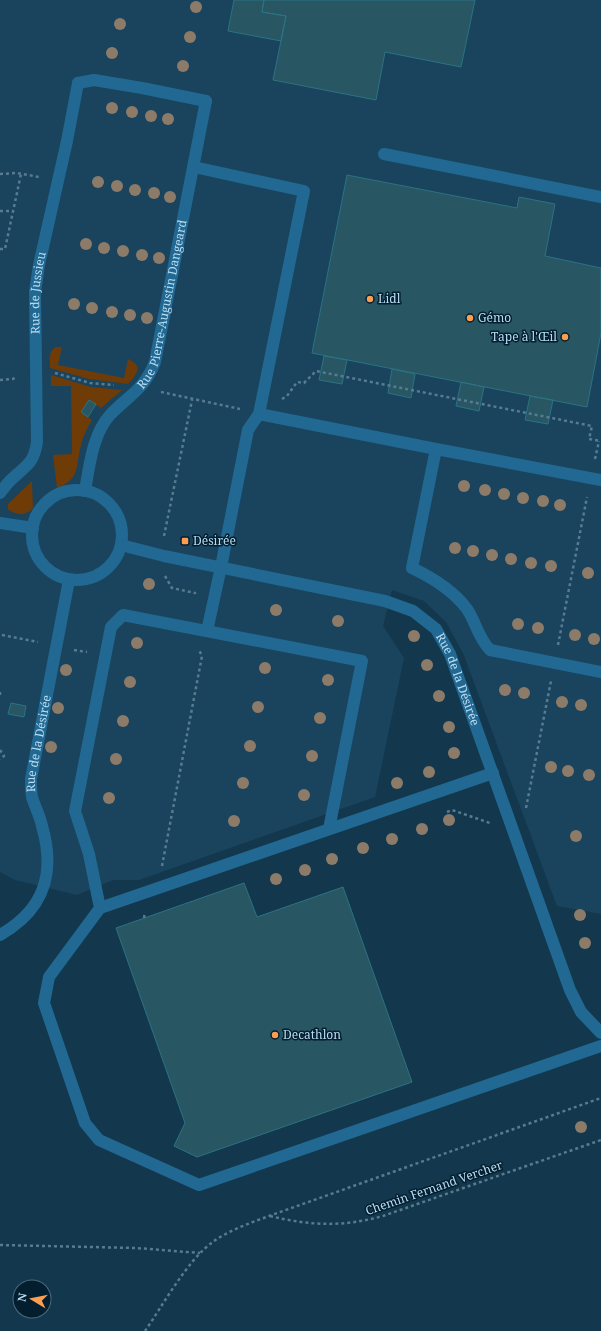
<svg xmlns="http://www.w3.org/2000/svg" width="601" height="1331" viewBox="0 0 601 1331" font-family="'Noto Serif',serif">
  <rect width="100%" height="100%" fill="#13384d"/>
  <!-- built -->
  <path fill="#1a445d" d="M0 0H601V914L557 906 463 653 446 622 424 601 392 590 383 626 404 658 375 797 139 880H113L77 895 15 880 0 872Z"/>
  <!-- green -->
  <path fill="#6f3b07" d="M56 347H62L58 365 124 378 128 359C144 366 137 374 128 384L89 379 50 368C50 359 48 352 56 347Z
    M51 375 91 387 122 390 101 408 89 400 81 412 92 420C87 428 83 436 81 445 75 467 81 479 57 488L53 455 72 454 71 386H51Z
    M32 481 33 508C26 516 16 516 8 509V504Z"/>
  <!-- building -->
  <path fill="#285662" stroke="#2b7385" d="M234 0H264L262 12 286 16 281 41 228 31Z
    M264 0H475L461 67 385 52 376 100 273 80 286 16 262 12Z
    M347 175 517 208 519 197 555 204 545 256 601 268V333L587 407 312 353Z
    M324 356 347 360 342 384 319 380Z
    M392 369 415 374 411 398 388 393Z
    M461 382 484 387 479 411 456 406Z
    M530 396 553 400 548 424 525 420Z
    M89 400 96 404 88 417 81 412Z
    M11 703 26 706 24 717 8 714Z
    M244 883 257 917 343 887 412 1082 197 1157 174 1146 185 1123 116 928Z"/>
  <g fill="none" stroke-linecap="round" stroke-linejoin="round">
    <!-- path -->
    <path stroke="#577b90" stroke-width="2.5" stroke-dasharray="3 3" stroke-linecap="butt" d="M0 174 17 173 39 177
      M0 211H13
      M0 249H5L21 174
      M55 373 90 383 114 385
      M0 380 13 379 16 377
      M161 392 240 409
      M282 399 287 396 297 382 304 383 316 371 592 426 589 439 601 441
      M595 459 599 441
      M164 536 192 400
      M165 576 172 588 195 593V594
      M2 635 38 642
      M558 645 587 497
      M74 650 87 652
      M0 692V695
      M0 750 4 756 0 759
      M526 808 551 681
      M447 812 452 810 490 823
      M162 866 202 656 199 650
      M144 918 145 912
      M270 1216C311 1226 343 1227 383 1216L601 1140
      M0 1245 136 1248 200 1253
      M145 1331C163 1305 188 1259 214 1241 230 1230 250 1223 269 1216L601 1098"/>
    <!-- lane -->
    <path stroke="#216992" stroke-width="12" d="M78 83 94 80 142 88 206 101
      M384 154 601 197
      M194 167 304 191 259 414 248 430 221 567 207 631
      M259 414 436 449 601 480
      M436 449 412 568C433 578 453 590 467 609 476 622 477 636 490 650L601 672
      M493 773 100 908 49 977 44 1003 85 1123 99 1140 199 1185 601 1046
      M100 908 89 854 75 811 111 627 123 615 362 661 329 829"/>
    <!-- street -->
    <g stroke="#216992" stroke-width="12">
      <circle cx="77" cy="535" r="45"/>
      <path id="s1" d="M85 491C89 467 93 433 110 415 129 395 144 390 155 362L206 101"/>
      <path id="s2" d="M0 493C4 488 8 482 13 478 27 465 34 463 37 442L35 292 39 265 67 141 78 83"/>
      <path d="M0 523 33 528"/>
      <path id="s3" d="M121 545 164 556 385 601 413 611 436 629 450 654 570 990 581 1012 601 1033"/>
      <path id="s4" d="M0 935C44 910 56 874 42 826 40 816 35 807 32 797 31 791 31 785 31 779L69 580"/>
    </g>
  </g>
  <!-- trees -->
  <g fill="#8d7b69">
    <circle cx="196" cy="7" r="6"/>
    <circle cx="120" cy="24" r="6"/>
    <circle cx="190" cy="37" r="6"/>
    <circle cx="112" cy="53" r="6"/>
    <circle cx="183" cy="66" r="6"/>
    <circle cx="112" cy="108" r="6"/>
    <circle cx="132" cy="112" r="6"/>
    <circle cx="151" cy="116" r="6"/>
    <circle cx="168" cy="119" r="6"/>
    <circle cx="98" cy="182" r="6"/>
    <circle cx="117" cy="186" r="6"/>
    <circle cx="135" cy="190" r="6"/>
    <circle cx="154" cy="193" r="6"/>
    <circle cx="170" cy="197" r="6"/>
    <circle cx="86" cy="244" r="6"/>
    <circle cx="104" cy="248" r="6"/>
    <circle cx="123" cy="251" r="6"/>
    <circle cx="142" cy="255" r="6"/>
    <circle cx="159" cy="258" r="6"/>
    <circle cx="74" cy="304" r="6"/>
    <circle cx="92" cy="308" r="6"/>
    <circle cx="112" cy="312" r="6"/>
    <circle cx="130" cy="315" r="6"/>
    <circle cx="147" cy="318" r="6"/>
    <circle cx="464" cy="486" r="6"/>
    <circle cx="485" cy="490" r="6"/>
    <circle cx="504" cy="494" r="6"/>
    <circle cx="523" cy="498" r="6"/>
    <circle cx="543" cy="501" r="6"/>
    <circle cx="560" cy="505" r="6"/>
    <circle cx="455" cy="548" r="6"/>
    <circle cx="473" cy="551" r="6"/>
    <circle cx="492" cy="555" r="6"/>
    <circle cx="511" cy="559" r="6"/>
    <circle cx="531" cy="563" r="6"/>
    <circle cx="551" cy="566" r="6"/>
    <circle cx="588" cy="573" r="6"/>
    <circle cx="149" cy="584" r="6"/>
    <circle cx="276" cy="610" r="6"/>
    <circle cx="338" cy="621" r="6"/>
    <circle cx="518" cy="624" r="6"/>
    <circle cx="538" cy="628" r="6"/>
    <circle cx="575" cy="635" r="6"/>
    <circle cx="414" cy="636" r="6"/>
    <circle cx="594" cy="639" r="6"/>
    <circle cx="137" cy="643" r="6"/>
    <circle cx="427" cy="665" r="6"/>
    <circle cx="265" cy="668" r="6"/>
    <circle cx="66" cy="670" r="6"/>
    <circle cx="328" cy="680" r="6"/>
    <circle cx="130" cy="682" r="6"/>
    <circle cx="505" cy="690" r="6"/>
    <circle cx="524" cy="693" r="6"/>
    <circle cx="439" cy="696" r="6"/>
    <circle cx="562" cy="702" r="6"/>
    <circle cx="581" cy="705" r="6"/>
    <circle cx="258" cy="707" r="6"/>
    <circle cx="58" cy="708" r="6"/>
    <circle cx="320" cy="718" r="6"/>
    <circle cx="123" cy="721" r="6"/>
    <circle cx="449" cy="727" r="6"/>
    <circle cx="250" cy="746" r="6"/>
    <circle cx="51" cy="747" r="6"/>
    <circle cx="454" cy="753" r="6"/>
    <circle cx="312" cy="756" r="6"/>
    <circle cx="116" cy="759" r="6"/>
    <circle cx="551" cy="767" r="6"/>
    <circle cx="568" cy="771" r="6"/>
    <circle cx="429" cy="772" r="6"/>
    <circle cx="589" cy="775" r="6"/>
    <circle cx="243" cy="783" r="6"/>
    <circle cx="397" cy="783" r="6"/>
    <circle cx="304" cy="795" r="6"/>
    <circle cx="109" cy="798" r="6"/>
    <circle cx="449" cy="820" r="6"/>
    <circle cx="234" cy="821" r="6"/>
    <circle cx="422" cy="829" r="6"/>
    <circle cx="576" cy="836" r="6"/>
    <circle cx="392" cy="839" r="6"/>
    <circle cx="363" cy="848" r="6"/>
    <circle cx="332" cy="859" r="6"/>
    <circle cx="305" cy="870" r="6"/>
    <circle cx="276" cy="879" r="6"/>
    <circle cx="580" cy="915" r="6"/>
    <circle cx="585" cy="943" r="6"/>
    <circle cx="581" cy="1127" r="6"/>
  </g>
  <!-- markers -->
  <g fill="#fb9e51" stroke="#021e2f" stroke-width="1.5">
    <circle cx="370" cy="299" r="4"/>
    <circle cx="470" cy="318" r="4"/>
    <circle cx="565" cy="337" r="4"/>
    <rect x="181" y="537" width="8" height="8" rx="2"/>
    <circle cx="275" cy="1035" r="4"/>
  </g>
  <g text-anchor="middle" stroke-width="3" stroke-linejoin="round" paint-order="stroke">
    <!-- street labels -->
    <g font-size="12" fill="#badcf2" stroke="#021e2f">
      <text dy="4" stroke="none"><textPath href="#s2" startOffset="214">Rue de Jussieu</textPath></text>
      <text dy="4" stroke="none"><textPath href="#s1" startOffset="209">Rue Pierre-Augustin Dangeard</textPath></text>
      <text dy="4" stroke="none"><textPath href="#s3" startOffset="384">Rue de la Désirée</textPath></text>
      <text dy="4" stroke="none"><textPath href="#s4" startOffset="213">Rue de la Désirée</textPath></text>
      <text transform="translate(434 1188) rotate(-19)" y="4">Chemin Fernand Vercher</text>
    </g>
    <!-- poi labels -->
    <g font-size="12" fill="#badcf2" stroke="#021e2f" text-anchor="start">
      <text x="378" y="303">Lidl</text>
      <text x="478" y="322">Gémo</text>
      <text x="557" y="341" text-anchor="end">Tape à l'Œil</text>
      <text x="193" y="545">Désirée</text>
      <text x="283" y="1039">Decathlon</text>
    </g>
  </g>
  <!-- north arrow -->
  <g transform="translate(32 1299) rotate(280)"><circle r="19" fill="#021e2f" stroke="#4c6a7d"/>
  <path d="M0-3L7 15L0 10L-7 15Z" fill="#fb9e51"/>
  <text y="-6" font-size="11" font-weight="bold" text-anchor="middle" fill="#badcf2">N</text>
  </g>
</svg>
